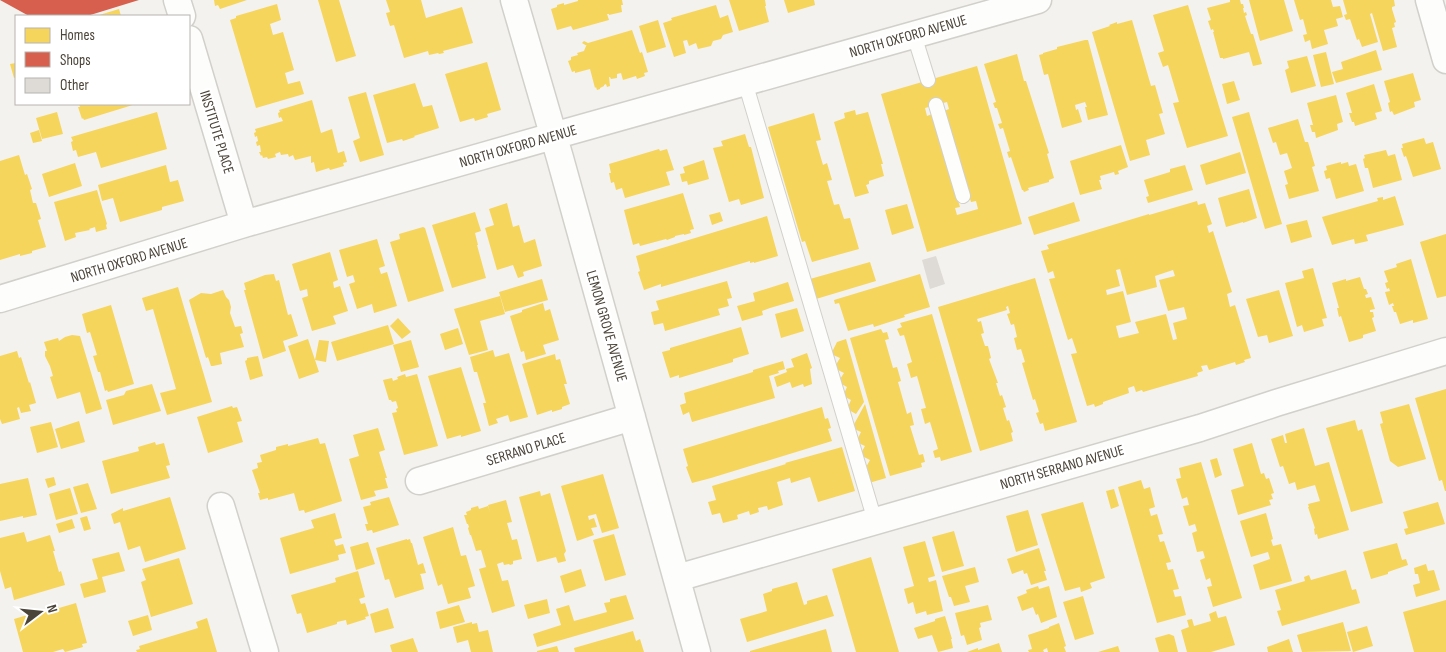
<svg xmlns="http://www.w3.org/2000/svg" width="1446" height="652" viewBox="0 0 1446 652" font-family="'Sofia Sans Condensed',sans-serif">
  <rect width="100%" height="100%" fill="#f4f2ee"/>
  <!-- homes -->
  <path fill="#f6d55c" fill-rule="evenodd" d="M214 0H247L220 9 218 5 215 6Z
    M318 0H339L356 56 336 62Z
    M386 0H421L426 18 462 7 473 43 443 51 444 53 439 54 438 53 429 55 428 51 404 58 394 25 390 26 386 13 390 12Z
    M578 0H622L623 5H621L622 12 609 15V14H607L609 20 573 30 571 26 557 30 551 9 557 7V5L564 3V5L578 1Z
    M729 0H765L766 6H765L769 22 739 31Z
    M784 0H814L815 5 788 13Z
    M1230 0H1240L1241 4H1243L1244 8H1243L1244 13 1246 12 1247 15 1245 16 1251 34H1253L1262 64 1253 66 1249 52 1223 59V58H1220L1213 32H1214L1213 29 1211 30 1208 21 1211 20 1207 8 1230 2Z
    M1249 0H1284L1293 31 1260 41Z
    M1294 0H1331L1333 7 1340 6 1343 17 1336 19 1338 26 1324 30 1328 44 1312 49 1310 40 1305 42 1303 35 1307 34 1303 19 1300 20Z
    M1343 0H1394L1395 6 1392 7V9L1396 22 1394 23 1395 27 1392 28 1397 47 1383 51 1372 13 1370 14 1378 42 1362 47 1359 39 1357 40 1350 19 1346 20 1344 15 1347 14Z
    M277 4 281 20 270 24 273 35 283 32 294 70 285 73 288 84 300 81 304 94 256 108 230 20 236 18V16Z
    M716 5 720 18 728 15 733 32 723 35 721 39 713 41 711 46 698 49 696 43 689 46 687 40 683 41 686 53 674 57 663 23 672 20 671 18Z
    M1188 5 1228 136 1187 148 1173 103 1179 102 1168 65 1163 67 1158 53 1164 51 1153 15Z
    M119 9 121 16H96Z
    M658 20 666 47 647 53 639 26Z
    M1132 20 1151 86 1155 85 1163 113 1159 114 1165 134 1146 140 1150 155 1130 161 1092 32 1110 26 1109 25 1117 22V24Z
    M632 30 640 53 642 52 648 72 644 73 645 76 637 79 636 76 623 80 621 73 617 74V78L611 79 610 77H609L610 86 607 87 606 84 604 85V86L600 88V86V89L597 90 596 87 595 88 590 69 575 73V71L572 72 568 61 571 60V57L578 55 577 53 584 51 586 46H587L582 43 584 41 588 43Z
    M1085 40H1088L1108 115 1088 120 1085 107H1087L1085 102 1075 105 1076 110 1078 109 1082 122 1062 128 1048 74 1044 75 1039 55 1043 54V53L1057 49V47Z
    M1376 50 1382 70 1336 83 1332 72 1343 69 1341 62Z
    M1326 52 1334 84 1321 87 1313 55Z
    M1017 54 1024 81H1026L1049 153 1047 154 1054 178 1049 180V182L1028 188 1029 190 1024 192 1023 190H1022L1011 157 1009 158 1007 152 1010 151 1003 128 1000 129 998 124 1002 123 997 108H995L993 103 996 102 984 64Z
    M1307 56 1316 86 1291 93 1285 70 1289 68 1287 61Z
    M487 62 501 110 487 114 488 117 475 121 474 118 460 122 445 74Z
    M16 63V77L14 78 10 64Z
    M977 66 1022 224 927 252 881 94ZM947 102 949 109 944 111 971 202 976 201 978 209 957 215 955 208 960 207 932 114 927 116 925 108Z
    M1413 73 1421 100 1414 102 1415 107 1394 115 1392 111 1390 112 1388 103 1390 102 1384 81Z
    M1234 81 1240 100 1227 104 1222 84Z
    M415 83 423 107 432 105 439 128 414 136 415 137 403 141 402 139 387 143 373 95Z
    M1374 84 1382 111 1375 113 1377 119 1355 126 1354 122H1352L1349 113H1352L1346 93Z
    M366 92 384 155 360 162 353 141 360 138 348 97Z
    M1336 95 1343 122 1337 124 1338 130 1316 138 1315 132H1312L1310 125H1313L1307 103Z
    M312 100 321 133 332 129 338 153 344 151 347 162 343 163 344 166 330 170 329 168 316 172 314 162 311 163V156L295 160 293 155 289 157 288 154 281 155 280 152 275 154 276 157 268 159 267 157 263 158 262 155 261 156 259 152H261L260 145 257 146 256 142 258 141 257 136 255 137 254 133 256 132 255 129 283 121 281 117 279 118 278 113 280 112 279 110Z
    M79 104H136L84 120 83 118 82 119 78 107H80Z
    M855 110 856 115 868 112 883 164H881L884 176 869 181V184L866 185 869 193 855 197 834 122 845 118 844 113Z
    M57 112 63 134 42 139 36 118Z
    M157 112 167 149 101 168 96 152 78 157 76 150 73 151 71 142 73 141 71 137Z
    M1249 112 1282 224 1265 229 1232 117Z
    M814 113 821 140 816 141 823 165 827 163 832 180 827 181 834 205 839 204 844 219 850 218 859 249 812 262 805 241 802 242 768 127Z
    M1298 119 1305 142H1308L1315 166 1312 167 1319 191 1289 199 1285 185 1288 184 1284 171 1292 168 1287 153 1280 155 1276 142 1273 143 1268 128Z
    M39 130 42 141 33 143 30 133Z
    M745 134 749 147H751L764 198 741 205 739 199 729 202 713 148 723 146 721 141Z
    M1424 138 1426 144 1433 142 1441 169 1413 177 1406 156 1404 157 1401 148H1403L1402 144Z
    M1121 145 1128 167 1118 171 1119 174 1115 175 1114 172 1100 176 1101 180H1099L1102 189 1080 195 1070 161Z
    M659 149 660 151 667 149 674 170 666 172 670 185 625 198 622 188 616 190 614 182 611 183 609 173H611L609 164Z
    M1386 150 1388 156 1395 154 1402 180 1373 188 1368 168H1365L1363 159 1365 158 1364 155Z
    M1240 152 1246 173 1206 185 1200 165Z
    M19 155 25 175 27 174 32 189 30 190 33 203H36L41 219 38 220 46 247 32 251V253L20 256V254L0 260V161Z
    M704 160 709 179 688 185 687 181 682 182 680 174 685 173 683 167Z
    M1341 162V164L1348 162 1349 166 1356 164 1364 191 1336 199 1330 178 1326 179 1324 171 1327 170 1326 166Z
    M75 163 82 186 49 197 42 174Z
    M166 165 170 182 178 180 184 201 162 207V210L120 222 113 198 102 201 98 185Z
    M1185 165 1193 190 1148 203 1146 197 1149 196 1144 180 1170 172V169Z
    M1249 189 1257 218 1243 223V222L1226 227 1218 198Z
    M97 190 107 224 106 225 107 229 96 232 95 227 89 229 90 230 75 233 76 237 65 241 54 202Z
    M683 193 694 229 690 230 691 233 684 235V234L675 236V237L667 240 666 239 640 246 639 243 633 245 624 210Z
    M1395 196 1404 225 1366 235 1368 241 1355 244 1354 239 1332 245 1322 217 1378 201 1377 198 1383 197V200Z
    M1197 201 1198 205 1205 203 1212 224 1207 226 1209 233 1213 231 1232 292 1227 294 1230 307 1235 305 1251 358 1244 360 1245 362 1236 365 1235 362 1209 370 1207 365 1201 366 1203 371 1197 373 1198 376 1143 392 1142 390 1136 392 1134 386 1128 388 1129 393 1103 402V404L1095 407 1094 404 1087 406 1071 354 1077 353 1072 338 1068 340 1049 279 1055 278 1053 271 1048 273 1041 251 1049 249 1047 245 1149 214V215ZM1120 269 1127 295 1157 287 1155 276 1173 270 1175 276 1159 280 1168 311 1184 307 1187 319 1173 323 1177 339 1173 340 1166 314 1135 322 1139 333 1119 338 1116 326 1131 322 1123 291 1107 295 1106 290 1120 286 1116 270Z
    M1074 202 1080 221 1034 235 1028 217Z
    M507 203 513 227 519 225 524 243 535 239 542 266 523 272 524 276 518 278 513 265 497 270 485 228 494 225 489 209Z
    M907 204 914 228 892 235 885 210Z
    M475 212 481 231 475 233 478 245H477L486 278 452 288 432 225Z
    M720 212 723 221 712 225 709 215Z
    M767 216 778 256 754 263V262L750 263V261L661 287V284L644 290 638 272 640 271 636 256Z
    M1307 220 1312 237 1291 243 1286 225Z
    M423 227 425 228 444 291 408 302 390 242 400 239 399 234Z
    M1446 234V296L1437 298 1420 242Z
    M377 239 385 266 379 268 381 274 387 272 397 306 374 313 372 304 357 309 349 284 355 282 353 275 347 277 339 250Z
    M330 252 338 280 333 282 334 288 340 286 348 311 333 316 336 324 312 331 302 298 308 296 307 289 300 291 292 264Z
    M1411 259 1428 319 1413 323V320L1400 324 1396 312H1394L1392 306H1394L1393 303 1389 305 1385 292 1390 291 1389 288 1387 289 1385 283 1388 282 1384 271 1397 267 1396 264Z
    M870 262 876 281 816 299 810 279Z
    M1313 268 1327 318 1322 319 1324 326 1304 332 1302 325 1297 327 1285 283 1304 278 1302 271Z
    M274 274 276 281 279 280 288 315 291 314 298 336 283 341 286 351 263 359 244 290H246L244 283 265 275Z
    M920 274 930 307 904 315 905 317 874 327 873 324 848 331 839 303 835 304 834 300Z
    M1360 277 1364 289H1366L1368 294 1365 295 1366 298 1371 297 1375 309 1370 310V312H1373L1374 317 1372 318 1376 331 1363 335V338L1349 342 1341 316 1339 317 1337 308H1339L1332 283 1346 279V281Z
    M1035 278 1077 422 1045 431 1043 423 1040 424 1036 413 1039 412 1035 399 1033 400 1022 363 1025 362 1021 349 1017 350 1014 338 1017 337 1014 324 1011 325 1007 314 1010 313 1008 306 1006 307 1007 310 977 319 978 322 981 321 984 333 981 334 985 346H988L991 358 989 359 998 383H996L1000 396 1002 395 1006 407 1003 408 1007 421 1009 420 1013 432 1011 433 1013 441 980 451 938 307Z
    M542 279 548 300 505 312 499 292Z
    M727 281 732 298 727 299 729 306 718 309 720 315 665 331 663 323 654 325 651 312 659 310 656 301Z
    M788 282 794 301 770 308 762 311 763 315 742 321 737 306 755 301 753 293Z
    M178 287 212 402 167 415 160 393 176 389 153 309 146 311 142 298Z
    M223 290 226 297 229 300 231 307 230 313 235 327 241 326 243 333 240 334 244 347 220 353 222 364 213 366H211L208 357 206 358 189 300 201 293 211 294Z
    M1279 290 1293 336 1269 343 1267 335 1258 337 1246 299Z
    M500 296 505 314 480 321 488 350 469 355 454 309Z
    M543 303 545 311 550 309 559 340 543 345 546 354 526 360 524 351 521 352 510 316 522 312V310Z
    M111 305 134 384 108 392 107 390 105 391 100 372H98L93 356 97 355 90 332 87 333 82 314Z
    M797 308 804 331 781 338 775 314Z
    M932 314 972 452 941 461 940 457 935 458 933 451 938 449 930 422 925 424 921 409 926 408 917 376 911 378 907 364 912 362 904 335 900 336 897 329 902 327 900 323Z
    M398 318 411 332 402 339 390 326Z
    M388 325 394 344 337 361 331 342Z
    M741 327 749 354 733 359V362L679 378V375L670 378 662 352 670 350V348Z
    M458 328 463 344 445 350 440 334Z
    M881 329 883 333 887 332 889 339 885 340 893 368 897 367 901 381 898 382 907 414 911 412 914 425 910 426 919 455 923 454 925 462 921 463 922 467 890 476 850 338Z
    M72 335 80 336 102 409 86 414 80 392 57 399 50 377 53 376 50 366 45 356V351H47L44 342 58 338 59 341 65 337Z
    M308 339 319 372 299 379 288 346Z
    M846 339 864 402 856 414 847 409 851 400 843 396 847 387 838 382 844 373 834 368 840 358 831 354 837 342Z
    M319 340 329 341 326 362 315 360Z
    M411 340 419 367 401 372 393 345Z
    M493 350 495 357 509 353 528 417 510 422 508 415 496 419 498 423 489 426 483 403H486L477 372H474L470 357Z
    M17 351 19 358 21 357 29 383 30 382 36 403 29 405 31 411 21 413 19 407 17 408 20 419 2 424 0 419V356Z
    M807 353 812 368 810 369 812 384 804 387 803 384 792 388 790 382 777 387 774 377 787 372 786 369 794 367 791 359Z
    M555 354 556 360 560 359 567 384H564L570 404 562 407V409L552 412V410L537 415 522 364Z
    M258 356 263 376 250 380 245 361 247 360V358Z
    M783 361 785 369 778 371 779 373 769 376 775 398 692 422 689 412 683 415 680 405 686 403 684 393 753 372V370Z
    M461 367 481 431 461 437V435L447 439 428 376Z
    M405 374 406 377 417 374 438 446 404 455 392 413 397 412 396 409 398 408 396 401 392 402 391 400H389L383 380 392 378 393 381 398 379 397 377Z
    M152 384 161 411 113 425 106 400 124 395 126 391Z
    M1446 389V491H1445L1442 480 1439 481 1415 398Z
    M865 404 886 478 869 483 865 469 870 460 860 455 865 446 856 442 861 432 852 428Z
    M1409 404 1426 459 1398 467 1390 461 1380 424 1383 423 1380 412Z
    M232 406 233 408 237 407 242 421 237 422 243 442 208 453 197 417Z
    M822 407 825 419 828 418 831 428 828 429 832 441 711 478 692 483 686 467 688 466 683 449Z
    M1355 420 1358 431 1362 429 1383 503 1351 512 1326 428Z
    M79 421 85 442 61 449 55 429Z
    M51 422 58 447 37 453 30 427Z
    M378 428 385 450 379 452 387 478H385L388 488 374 491 376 496 361 500 349 459 359 456 353 435Z
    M1304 428 1315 466 1329 462 1349 530 1318 539 1317 534 1315 535 1314 529 1315 528 1308 507H1309L1308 504 1320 501 1315 485 1297 490 1295 482 1289 484 1283 466 1280 467 1271 439 1283 435 1285 443H1287L1285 434Z
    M318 438 320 444 325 443 342 501 305 513 304 510 299 511 294 493 268 500V498L260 500 258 493H260L252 470 258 468 257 463 262 462 260 455 276 450V447L288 444V446Z
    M155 442 156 445 164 443 170 465 166 466 170 478 111 494 102 461 139 451 138 447Z
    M1252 443 1261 474 1264 473 1266 479 1269 478 1274 493 1271 494 1273 499 1269 500 1271 505 1238 515 1231 490 1244 486 1233 449Z
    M842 447 855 491 818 502 810 477 791 483 790 478 777 482 783 505 768 510 767 506 758 508 759 512 750 515 749 511 737 515 738 519 723 523 720 513 712 515 708 502 716 500 712 486 786 464 785 463Z
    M1217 458 1222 475 1215 478 1210 460Z
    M1201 462 1242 598 1213 607 1207 587 1212 586 1210 578 1206 580 1200 560 1205 558 1203 551 1197 552 1192 533 1197 531 1195 524 1189 526 1183 506 1189 505 1187 497 1182 499 1176 479 1181 478 1179 468Z
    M603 474 619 528 602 533 596 514 588 516 589 520 594 518 597 527 591 528 594 535 577 541 561 486Z
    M54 477 56 485 48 488 45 479Z
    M28 478 37 515 23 518V516L0 521V484Z
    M1141 480 1144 489 1150 487 1155 507 1149 509 1151 516 1157 514 1163 534 1158 535 1160 542 1164 541 1171 562 1166 563 1168 570 1173 569 1179 589 1173 590 1175 597 1181 596 1186 615 1157 623 1118 487Z
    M88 483 97 509 81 513 73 487Z
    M70 488 78 514 56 520 49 494Z
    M1114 489 1119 506 1111 509 1106 491Z
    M540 491 541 496 550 493 566 551 564 554 566 561 558 563 556 557 537 562 519 497Z
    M170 497 186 549 145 562 140 546 128 550 120 522 114 524 111 514 123 508V511Z
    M389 497 399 525 373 533 372 530 367 531 365 524H368L363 507 371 505 370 502Z
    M506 500 512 522 507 523 512 540 517 539 522 559 513 561V564L510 565 509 564 504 565 503 562 497 564 502 581 508 580 515 606 492 613 479 569 486 567 481 550 476 551 471 535H470L468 528 469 527 468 524H467L464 515H467L466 512 471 510V508L478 506 479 509 488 506 490 512 488 505Z
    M1083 502 1105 578 1090 583 1092 588 1081 592 1080 587 1065 591 1041 514Z
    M1438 502 1445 524 1406 535 1404 529 1408 528 1403 512Z
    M1028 510 1038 545 1016 552 1006 516Z
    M335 513 342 538 334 540 336 546 343 544 346 553 338 555 339 560 290 574 280 538 314 528 311 520Z
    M1266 513 1273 539 1271 540 1273 546 1281 544 1292 581 1260 590 1253 565 1270 559 1268 552 1251 557 1240 521Z
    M87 516 91 529 84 531 80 518Z
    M72 519 75 528 59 533 56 524Z
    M453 527 461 556 466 555 475 586 468 588 471 598 448 604 442 584 438 586 423 537Z
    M954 531 964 566 942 572 932 537Z
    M24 532 27 542 50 535 55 551H53L59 572 61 571 65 585 14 600 11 587 5 589 0 571V538Z
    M614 534 626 575 605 581 593 540Z
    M407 539V540L410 539 411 543H412L418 565 423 563 426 573 420 574 421 576 424 589 395 598 389 579 385 580 376 548Z
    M925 541 935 576 928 578 929 582 936 580 943 611 927 615 926 611 916 614 913 602 908 604 904 589 914 586 903 547Z
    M368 542 375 564 356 570 350 547Z
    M1397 543 1402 560 1406 559 1408 565 1388 572V574L1371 579 1363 552Z
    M1039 548 1046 571H1044L1047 580 1031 585 1027 573 1024 574 1023 570 1012 574 1007 559Z
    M119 552 125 571 102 577 106 592 84 598 80 584 98 579 92 559Z
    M871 557 899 652H856L832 569Z
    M179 558 193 604 151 617 141 582 146 580 142 569Z
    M1426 564 1428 571 1434 570 1440 590 1416 597 1413 585 1420 583 1418 574H1415L1414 568Z
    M975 567 979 582 965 586 970 602 954 606 951 597H949L942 576Z
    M581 569 586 586 565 593 560 576Z
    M1346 570 1352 590 1356 589 1360 603 1282 626 1277 611 1281 610 1275 590 1305 581 1304 577 1309 575 1311 580Z
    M358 571 365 597 359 599 361 604 365 603 369 616 365 617 366 619 347 625 346 620 337 622V624L307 633 301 613 297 614 291 595 336 582 335 578Z
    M797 582 804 605 807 604V601L827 595 834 616 747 642 740 619 767 611 763 594 772 591V589Z
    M1038 586 1039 589 1049 586 1057 617 1041 623 1038 614 1036 615 1033 607 1022 611 1017 597 1027 593 1026 590Z
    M626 595 634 619 537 647 533 634 561 625 556 609 569 605 574 621 607 612 604 603 610 602V599Z
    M1083 596 1094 634 1075 640 1063 602Z
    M547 599 550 613 528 619 524 605Z
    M1446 600V652H1414L1403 612Z
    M76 603 87 643 82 644 83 647 65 652 63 649 53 652H23L14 619 58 606 59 608Z
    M459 605 465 622 440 629 436 612Z
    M988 605 992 620 980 623 981 627 979 628 982 640 967 645 964 635 961 636 955 613Z
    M388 608 394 628 375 633 370 614Z
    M1216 611 1218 618 1226 616 1235 645 1211 652H1187L1181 630 1189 627 1187 620 1192 619 1194 626 1211 621 1209 614Z
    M148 615 152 630 133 636 128 621Z
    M945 616 952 639H951L953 648 938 652 932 635 918 639 914 628 935 621V619Z
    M207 618 217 652H137L136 650 140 649 139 646 198 628 196 622Z
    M472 622V624L477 623 479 632 488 630 493 652H471L468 640 457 643 453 627Z
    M1343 622 1351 651 1302 652 1297 635Z
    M1059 623 1066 646 1064 647 1066 652H1048L1047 648 1043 650 1044 652H1029L1028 650 1032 649 1028 635 1049 628V627Z
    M1367 626 1373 646 1353 652 1347 632Z
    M826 629 832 652H750V651Z
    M633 631 636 641 640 639 644 652H575L574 648Z
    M1169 634 1174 636 1178 652H1159L1155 638Z
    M413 638 418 652H392L390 645Z
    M1289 639 1293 652H1268L1267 647Z
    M999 643 1002 652H967L978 648V650Z
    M557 646 559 652H537V651Z
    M1118 646 1120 652H1098Z"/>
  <!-- shops -->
  <path fill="#d6604d" d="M0 0H139L87 16H29Z"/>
  <!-- building -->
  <path fill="#dedbd6" d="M936 256 945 284 930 289 922 260Z"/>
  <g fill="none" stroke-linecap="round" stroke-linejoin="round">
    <defs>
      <path id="service" d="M914 35 928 80
        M745 82 875 521
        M936 105 963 196"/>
      <path id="minor" d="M177 0 182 16
        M514 0 560 158 697 652
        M1429 0 1446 60
        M189 39 244 224
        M0 299 244 224 553 136 1038 0
        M419 481 632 417
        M221 506 265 652
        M677 578 1200 428 1276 403 1446 351"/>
    </defs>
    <!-- service casing -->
    <use href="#service" stroke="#d2d0cb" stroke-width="16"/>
    <!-- minor casing -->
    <use href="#minor" stroke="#d2d0cb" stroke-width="29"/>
    <!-- service -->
    <use href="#service" stroke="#fdfdfc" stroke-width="14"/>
    <!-- minor -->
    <use href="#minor" stroke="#fdfdfc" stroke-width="26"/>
  </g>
  <g text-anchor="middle" stroke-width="5" stroke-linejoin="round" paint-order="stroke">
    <!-- street labels -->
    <g font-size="15" fill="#4b4439" stroke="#fff">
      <text transform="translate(908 36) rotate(-16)" y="5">NORTH OXFORD AVENUE</text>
      <text transform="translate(217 132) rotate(73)" y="5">INSTITUTE PLACE</text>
      <text transform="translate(518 146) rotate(-16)" y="5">NORTH OXFORD AVENUE</text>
      <text transform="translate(129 260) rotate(-17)" y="5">NORTH OXFORD AVENUE</text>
      <text transform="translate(607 326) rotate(74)" y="5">LEMON GROVE AVENUE</text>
      <text transform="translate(526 449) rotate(-17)" y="5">SERRANO PLACE</text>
      <text transform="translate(1062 467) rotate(-16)" y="5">NORTH SERRANO AVENUE</text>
    </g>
  </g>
  <!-- legend -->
  <rect x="15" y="15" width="175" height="90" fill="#ffffff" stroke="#b7b4b0"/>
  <rect x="25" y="28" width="25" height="15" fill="#f6d55c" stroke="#b7b4b0"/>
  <text x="60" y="40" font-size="15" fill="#4b4439">Homes</text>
  <rect x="25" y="52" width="25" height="15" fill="#d6604d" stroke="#b7b4b0"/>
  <text x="60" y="65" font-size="15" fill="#4b4439">Shops</text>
  <rect x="25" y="78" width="25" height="15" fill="#dedbd6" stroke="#b7b4b0"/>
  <text x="60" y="90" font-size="15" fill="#4b4439">Other</text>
  <!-- north arrow -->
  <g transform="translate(40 612) rotate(74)" stroke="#ffffff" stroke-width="4" paint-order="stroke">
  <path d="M0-4L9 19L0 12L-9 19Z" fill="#4b4439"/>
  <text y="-8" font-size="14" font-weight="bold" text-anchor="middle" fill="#4b4439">N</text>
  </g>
</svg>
